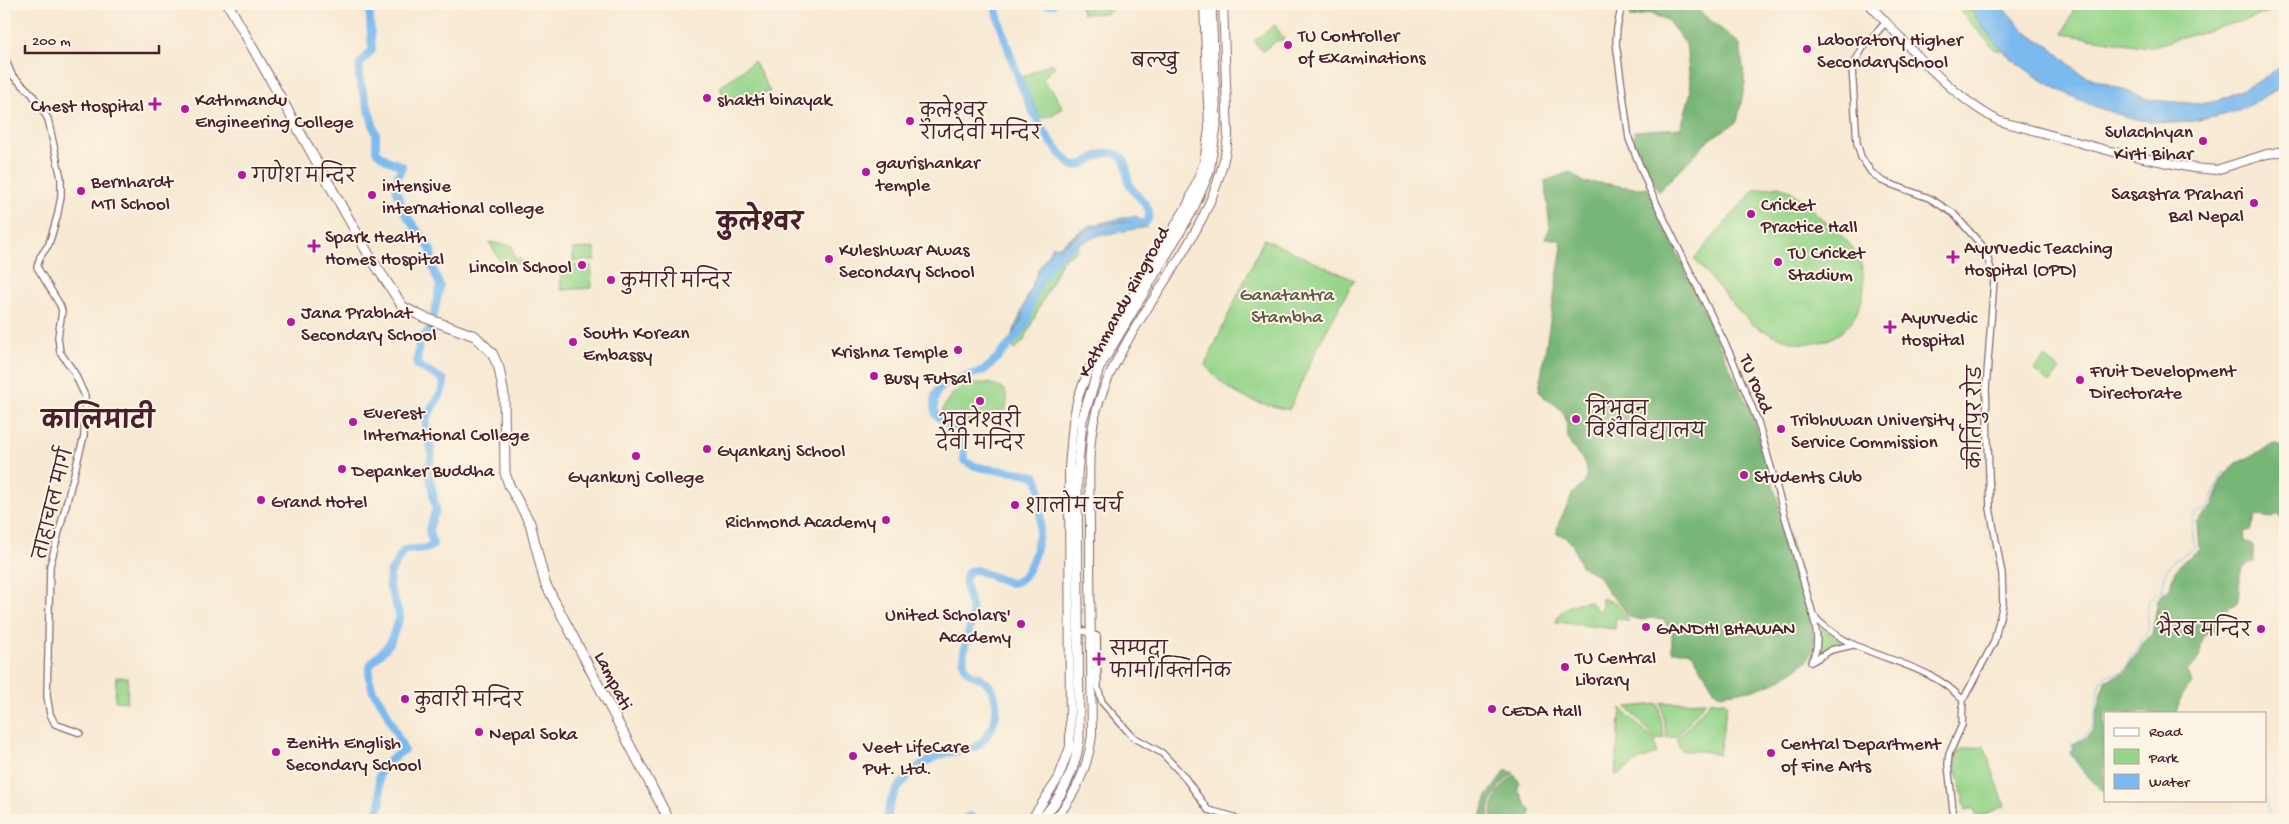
<svg xmlns="http://www.w3.org/2000/svg" width="2289" height="824" viewBox="0 0 2289 824" font-family="'Gochi Hand','Playpen Sans Deva',sans-serif">
  <rect width="100%" height="100%" fill="#fcf5e5"/>
  <filter id="ink" filterUnits="userSpaceOnUse"><feTurbulence type="fractalNoise" baseFrequency=".02" numOctaves="2"/><feDisplacementMap in="SourceGraphic" scale="10" xChannelSelector="R" yChannelSelector="G"/><feConvolveMatrix kernelMatrix="1 2 1 2 8 2 1 2 1" color-interpolation-filters="sRGB"/></filter>
  <filter id="wash" filterUnits="userSpaceOnUse"><feTurbulence type="fractalNoise" baseFrequency=".0096" numOctaves="4" result="noise"/><feDisplacementMap in="SourceGraphic" scale="20" xChannelSelector="R" yChannelSelector="G"/><feGaussianBlur stdDeviation="1.12" result="paint"/><feColorMatrix in="noise" values="0 0 0 0 0 0 0 0 0 0 0 0 0 0 0 0 0 1.4 0 .05"/><feComposite in="paint" operator="in"/></filter>
  <g filter="url(#wash)">
    <rect width="100%" height="100%" fill="#f7e9d3"/>
    <!-- green -->
    <path fill="#96d58b" stroke="#707a5b" d="M1087 4H1118L1108 13 1083 14 1079 5Z
      M1954 4H1967L2004 51 1995 50Z
      M2076 4H2285V6L2249 19 2149 47 2063 34Z
      M1275 25 1284 39 1280 41 1278 40 1262 51 1254 41Z
      M754 61 770 92 724 99 720 87Z
      M1049 64 1055 66 1042 80 1053 91 1063 108 1052 115 1041 118 1021 78Z
      M1779 186 1792 192 1846 240C1890 286 1847 363 1784 339 1774 335 1757 329 1750 322 1730 303 1713 279 1694 259L1754 190Z
      M1142 222 1147 227 1097 236 1078 245 1077 250 1062 260 1023 342 1014 350 1011 340C1035 304 1044 248 1088 231 1104 225 1125 224 1142 222Z
      M1264 239 1354 280 1317 348 1289 410C1250 401 1231 397 1205 365Z
      M489 242 512 246 515 259H521V263L504 267Z
      M595 248V260L573 261V249Z
      M591 265 592 288 561 290 560 266Z
      M2045 357 2060 370 2049 383 2034 370Z
      M978 383C1004 383 1013 391 1003 417L976 418 968 423 942 412C948 393 959 386 978 383Z
      M1602 598 1616 603 1629 621 1616 617 1615 629 1556 622C1562 605 1573 604 1589 601L1599 612 1602 608Z
      M1820 628 1841 641 1842 644 1821 653 1819 651Z
      M116 677H128L127 702 115 701Z
      M1706 701 1676 737 1667 738 1661 703Z
      M1724 701 1727 704 1719 755 1703 751H1682L1676 740 1710 702Z
      M1658 704 1664 738 1656 740 1627 707Z
      M1621 708 1655 742 1657 754 1640 760 1615 776Z
      M1984 746 2005 806 1976 817 1973 808 1966 810 1956 768 1957 753 1963 749Z"/>
    <!-- forest -->
    <path fill="#78b677" stroke="#616a51" d="M1630 4H1690L1740 44 1745 83 1737 122 1711 138 1659 191C1648 173 1633 152 1634 131L1681 128 1691 91 1686 44 1667 20 1648 13 1630 19Z
      M1570 172 1585 183C1605 180 1628 191 1647 187L1755 422 1798 570 1815 643 1808 660 1780 680 1757 689 1719 694 1715 691 1692 653 1688 651H1672V633L1664 620 1651 618 1642 620 1629 617 1617 600 1608 593 1598 575 1582 567C1572 551 1578 542 1557 533 1557 519 1569 507 1572 494L1584 484C1593 460 1575 456 1569 441 1565 431 1569 421 1562 411 1555 402 1542 399 1539 390L1562 247 1560 240 1545 238 1550 228 1545 181Z
      M2277 444 2285 448V517L2280 518 2276 514 2271 518 2256 516 2251 530 2244 532 2245 542 2253 546 2254 562C2233 565 2242 590 2237 603L2228 608 2227 613 2219 618 2215 633 2205 634C2198 645 2205 660 2187 670L2192 682 2189 687 2181 696 2176 713H2105L2104 793 2084 773 2071 753 2074 749 2073 744 2086 738 2093 730 2105 681 2126 671 2131 660 2139 653 2143 642 2152 634 2158 600 2162 593 2170 589C2174 565 2181 563 2199 550L2197 523 2213 506 2221 481 2227 472 2237 463 2260 452 2270 445Z
      M1506 770 1514 773C1497 785 1490 800 1488 820H1480L1487 796Z
      M1515 775 1520 784 1518 786V790L1531 813 1527 820H1491C1493 801 1498 786 1515 775Z"/>
    <!-- water -->
    <path fill="#7abaee" stroke="#626c8c" d="M1967 4H1999L2027 33 2053 49 2081 74 2150 100 2200 104 2218 101 2256 83 2285 64V85C2266 95 2248 108 2227 114 2211 118 2191 122 2174 123 2121 124 2050 91 2010 57 1993 43 1979 22 1967 4Z
      M1131 216H1136L1142 221C1125 222 1104 223 1088 230 1043 247 1035 302 1011 338L1038 270 1053 246 1058 247 1088 226Z"/>
    <g fill="none" stroke-linecap="round" stroke-linejoin="round">
      <!-- stream -->
      <path stroke="#7abaee" stroke-width="1" d="M2105 794 2084 773 2070 754 2073 748 2072 744 2083 738 2093 725 2100 682 2108 675 2121 672 2127 666 2130 656 2137 653 2140 639C2155 631 2145 617 2147 604 2149 598 2157 593 2162 590L2166 570 2174 560 2194 548 2192 525 2195 513 2208 509 2223 471
        M2265 795 2270 820"/>
      <!-- river -->
      <path stroke="#7abaee" stroke-width="8" d="M1040 4H1053
        M368 820C394 801 370 785 383 768 388 760 397 755 404 750L384 707 373 691 369 677 370 665 390 643 400 616 389 585 390 573 404 550 428 548 433 545 429 529 436 510 428 466C438 450 425 441 426 424 427 407 445 396 444 380L417 365 419 342 431 328 440 286 432 266 431 250 405 213 397 193 396 181 402 166 387 160 376 151V134L359 78 360 64 372 50 369 4
        M888 820C886 792 916 764 940 755 963 747 974 757 989 732 1000 713 1000 690 980 678 975 675 967 674 965 667 960 652 970 633 972 618 974 604 963 591 966 577L969 571 976 570 1010 583C1039 584 1048 496 1036 477 1016 468 977 473 964 460L963 439 960 433 936 415C925 378 964 380 984 370 989 367 994 361 998 357 1007 347 1018 337 1025 325 1028 319 1029 313 1030 307 1035 287 1049 263 1065 250 1096 225 1112 232 1146 222 1148 219 1150 215 1149 211 1146 201 1133 194 1129 183 1125 172 1130 159 1116 154 1099 148 1088 167 1073 166 1030 128 1013 63 996 11L998 4
        M962 820 969 816 978 820"/>
    </g>
  </g>
  <g filter="url(#ink)">
    <g fill="none" stroke-linecap="round" stroke-linejoin="round">
      <defs>
        <path id="minor" d="M1622 4 1617 28 1616 43 1629 139 1649 188 1731 356 1758 422 1813 615C1843 650 1890 655 1929 675 1942 681 1953 690 1963 700
          M1886 22 1862 49 1852 68 1857 143 1861 157 1871 172 1882 181 1929 198 1953 213 1985 249 1994 280 1986 389 1988 442 1990 508 2002 574 2003 604 1994 642 1963 700 1962 725 1949 754 1948 764 1954 820
          M4 56 12 75 32 94 48 119 61 178V197L57 217 49 244 40 257 37 267 60 305 62 311 58 337 60 352 74 372 85 396 84 436 50 566 47 696 50 714 55 724 80 733
          M1083 631 1097 636 1098 688 1102 702 1133 737 1162 753 1183 775 1208 810 1231 816 1237 820
          M1813 661 1831 650 1853 645
          M1811 662C1820 647 1817 632 1813 616"/>
        <path id="major" d="M1869 4C1906 43 1950 96 1999 121L2110 151 2193 168 2216 170 2267 154 2285 151
          M1031 820 1058 779 1070 747 1069 468 1073 422 1078 397 1091 365 1188 204 1204 163 1209 129 1204 4
          M1054 820C1076 795 1088 768 1092 735 1091 667 1090 599 1090 531 1090 488 1085 440 1100 399 1132 307 1217 236 1228 136L1223 4"/>
        <path id="highway" d="M228 4 369 255 403 307 423 317 475 336 492 353 499 368 504 395 505 473 509 485 530 523 545 583 669 820
          M1040 820C1062 799 1075 770 1079 741L1077 474 1082 420 1099 368 1192 211 1209 172 1216 126 1211 4"/>
      </defs>
      <!-- minor casing -->
      <use href="#minor" stroke="#876666" stroke-width="8"/>
      <!-- major casing -->
      <use href="#major" stroke="#876666" stroke-width="10"/>
      <!-- highway casing -->
      <use href="#highway" stroke="#876666" stroke-width="11"/>
      <!-- minor -->
      <use href="#minor" stroke="#fff" stroke-width="5.5"/>
      <!-- major -->
      <use href="#major" stroke="#fff" stroke-width="8"/>
      <!-- highway -->
      <use href="#highway" stroke="#fff" stroke-width="9"/>
    </g>
  </g>
  <!-- markers -->
  <g fill="#b5179e" stroke="#fcf5e5" stroke-width="2">
    <circle cx="1288" cy="45" r="5"/>
    <circle cx="1807" cy="49" r="5"/>
    <circle cx="707" cy="98" r="5"/>
    <path d="M152.5 96.5h5v5h5v5h-5v5h-5v-5h-5v-5h5z"/>
    <circle cx="185" cy="109" r="5"/>
    <circle cx="910" cy="121" r="5"/>
    <circle cx="2203" cy="141" r="5"/>
    <circle cx="866" cy="172" r="5"/>
    <circle cx="242" cy="175" r="5"/>
    <circle cx="81" cy="191" r="5"/>
    <circle cx="372" cy="195" r="5"/>
    <circle cx="2254" cy="203" r="5"/>
    <circle cx="1751" cy="214" r="5"/>
    <path d="M311.5 238.5h5v5h5v5h-5v5h-5v-5h-5v-5h5z"/>
    <path d="M1950.5 249.5h5v5h5v5h-5v5h-5v-5h-5v-5h5z"/>
    <circle cx="829" cy="259" r="5"/>
    <circle cx="1778" cy="262" r="5"/>
    <circle cx="582" cy="265" r="5"/>
    <circle cx="611" cy="280" r="5"/>
    <circle cx="291" cy="322" r="5"/>
    <path d="M1887.5 319.5h5v5h5v5h-5v5h-5v-5h-5v-5h5z"/>
    <circle cx="573" cy="342" r="5"/>
    <circle cx="958" cy="350" r="5"/>
    <circle cx="874" cy="376" r="5"/>
    <circle cx="2080" cy="380" r="5"/>
    <circle cx="980" cy="401" r="5"/>
    <circle cx="1576" cy="419" r="5"/>
    <circle cx="353" cy="422" r="5"/>
    <circle cx="1781" cy="429" r="5"/>
    <circle cx="707" cy="449" r="5"/>
    <circle cx="636" cy="456" r="5"/>
    <circle cx="342" cy="469" r="5"/>
    <circle cx="1744" cy="475" r="5"/>
    <circle cx="261" cy="500" r="5"/>
    <circle cx="1015" cy="505" r="5"/>
    <circle cx="886" cy="520" r="5"/>
    <circle cx="1021" cy="624" r="5"/>
    <circle cx="1646" cy="627" r="5"/>
    <circle cx="2261" cy="629" r="5"/>
    <path d="M1096.5 651.5h5v5h5v5h-5v5h-5v-5h-5v-5h5z"/>
    <circle cx="1565" cy="667" r="5"/>
    <circle cx="405" cy="699" r="5"/>
    <circle cx="1492" cy="709" r="5"/>
    <circle cx="479" cy="732" r="5"/>
    <circle cx="276" cy="752" r="5"/>
    <circle cx="1771" cy="753" r="5"/>
    <circle cx="853" cy="756" r="5"/>
  </g>
  <g text-anchor="middle" stroke-width="4" stroke-linejoin="round" paint-order="stroke">
    <!-- poi labels -->
    <g font-size="19" fill="#4a1f2b" stroke="#fcf5e5" text-anchor="start">
      <text x="1298" y="41">TU Controller<tspan x="1298" dy="22">of Examinations</tspan></text>
      <text x="1817" y="45">Laboratory Higher<tspan x="1817" dy="22">SecondarySchool</tspan></text>
      <text x="195" y="105">Kathmandu<tspan x="195" dy="22">Engineering College</tspan></text>
      <text x="717" y="105">shakti binayak</text>
      <text x="144" y="111" text-anchor="end">Chest Hospital</text>
      <text x="920" y="117">कुलेश्वर<tspan x="920" dy="22">राजदेवी मन्दिर</tspan></text>
      <text x="2193" y="137" text-anchor="end">Sulachhyan<tspan x="2193" dy="22">Kirti Bihar</tspan></text>
      <text x="876" y="168">gaurishankar<tspan x="876" dy="22">temple</tspan></text>
      <text x="252" y="182">गणेश मन्दिर</text>
      <text x="91" y="187">Bernhardt<tspan x="91" dy="22">MTI School</tspan></text>
      <text x="382" y="191">intensive<tspan x="382" dy="22">international college</tspan></text>
      <text x="2244" y="199" text-anchor="end">Sasastra Prahari<tspan x="2244" dy="22">Bal Nepal</tspan></text>
      <text x="1761" y="210">Cricket<tspan x="1761" dy="22">Practice Hall</tspan></text>
      <text x="325" y="242">Spark Health<tspan x="325" dy="22">Homes Hospital</tspan></text>
      <text x="1964" y="253">Ayurvedic Teaching<tspan x="1964" dy="22">Hospital (OPD)</tspan></text>
      <text x="839" y="255">Kuleshwar Awas<tspan x="839" dy="22">Secondary School</tspan></text>
      <text x="1788" y="258">TU Cricket<tspan x="1788" dy="22">Stadium</tspan></text>
      <text x="572" y="272" text-anchor="end">Lincoln School</text>
      <text x="621" y="287">कुमारी मन्दिर</text>
      <text x="301" y="318">Jana Prabhat<tspan x="301" dy="22">Secondary School</tspan></text>
      <text x="1901" y="323">Ayurvedic<tspan x="1901" dy="22">Hospital</tspan></text>
      <text x="583" y="338">South Korean<tspan x="583" dy="22">Embassy</tspan></text>
      <text x="948" y="357" text-anchor="end">Krishna Temple</text>
      <text x="2090" y="376">Fruit Development<tspan x="2090" dy="22">Directorate</tspan></text>
      <text x="884" y="383">Busy Futsal</text>
      <text x="1586" y="415">त्रिभुवन<tspan x="1586" dy="22">विश्वविद्यालय</tspan></text>
      <text x="363" y="418">Everest<tspan x="363" dy="22">International College</tspan></text>
      <text x="1791" y="425">Tribhuwan University<tspan x="1791" dy="22">Service Commission</tspan></text>
      <text x="980" y="427" text-anchor="middle">भुवनेश्वरी<tspan x="980" dy="22">देवी मन्दिर</tspan></text>
      <text x="717" y="456">Gyankanj School</text>
      <text x="352" y="476">Depanker Buddha</text>
      <text x="636" y="482" text-anchor="middle">Gyankunj College</text>
      <text x="1754" y="482">Students Club</text>
      <text x="271" y="507">Grand Hotel</text>
      <text x="1025" y="512">शालोम चर्च</text>
      <text x="876" y="527" text-anchor="end">Richmond Academy</text>
      <text x="1011" y="620" text-anchor="end">United Scholars'<tspan x="1011" dy="22">Academy</tspan></text>
      <text x="1656" y="634">GANDHI BHAWAN</text>
      <text x="2251" y="636" text-anchor="end">भैरब मन्दिर</text>
      <text x="1110" y="655">सम्पदा<tspan x="1110" dy="22">फार्मा/क्लिनिक</tspan></text>
      <text x="1575" y="663">TU Central<tspan x="1575" dy="22">Library</tspan></text>
      <text x="415" y="706">कुवारी मन्दिर</text>
      <text x="1502" y="716">CEDA Hall</text>
      <text x="489" y="739">Nepal Soka</text>
      <text x="286" y="748">Zenith English<tspan x="286" dy="22">Secondary School</tspan></text>
      <text x="1781" y="749">Central Department<tspan x="1781" dy="22">of Fine Arts</tspan></text>
      <text x="863" y="752">Veet LifeCare<tspan x="863" dy="22">Pvt. Ltd.</tspan></text>
    </g>
    <!-- park labels -->
    <g font-size="19" fill="#615648" stroke="#fcf5e5">
      <text x="1287" y="300">Ganatantra<tspan x="1287" dy="22">Stambha</tspan></text>
    </g>
    <!-- street labels -->
    <g font-size="19" fill="#4a1f2b" stroke="#fcf5e5">
      <text transform="translate(1122 301) rotate(-61)" y="7">Kathmandu Ringroad</text>
      <text transform="translate(1758 383) rotate(68)" y="7">TU road</text>
      <text transform="translate(1974 417) rotate(-90)" y="7">कीर्तिपुर रोड</text>
      <text transform="translate(52 503) rotate(-76)" y="7">ताहाचल मार्ग</text>
      <text transform="translate(615 680) rotate(63)" y="7">Lampati</text>
    </g>
    <!-- neighbourhood labels -->
    <g font-size="20" fill="#4a1f2b" stroke="#fcf5e5">
      <text x="1155" y="67">बल्खु</text>
    </g>
    <!-- district labels -->
    <g font-size="24" font-weight="bold" fill="#4a1f2b" stroke="#fcf5e5">
      <text x="760" y="230">कुलेश्वर</text>
      <text x="98" y="428">कालिमाटी</text>
    </g>
  </g>
  <!-- margin -->
  <rect width="2289" height="824" fill="none" stroke="#fcf5e5" stroke-width="20"/>
  <!-- legend -->
  <rect x="2104" y="712" width="162" height="90" fill="#fcf5e5" stroke="#b59f9b"/>
  <rect x="2114" y="728" width="25" height="8" fill="#ffffff" stroke="#b59f9b"/>
  <text x="2149" y="736" font-size="15" fill="#4a1f2b">Road</text>
  <rect x="2114" y="749" width="25" height="15" fill="#96d58b" stroke="#b59f9b"/>
  <text x="2149" y="762" font-size="15" fill="#4a1f2b">Park</text>
  <rect x="2114" y="774" width="25" height="15" fill="#7abaee" stroke="#b59f9b"/>
  <text x="2149" y="786" font-size="15" fill="#4a1f2b">Water</text>
  <!-- scale -->
  <path d="M25 45v8h134v-8" fill="none" stroke="#4a1f2b" stroke-width="2.5"/>
  <text x="32" y="45" font-size="15" fill="#4a1f2b" stroke="#fcf5e5" stroke-width="4" paint-order="stroke">200 m</text>
</svg>
